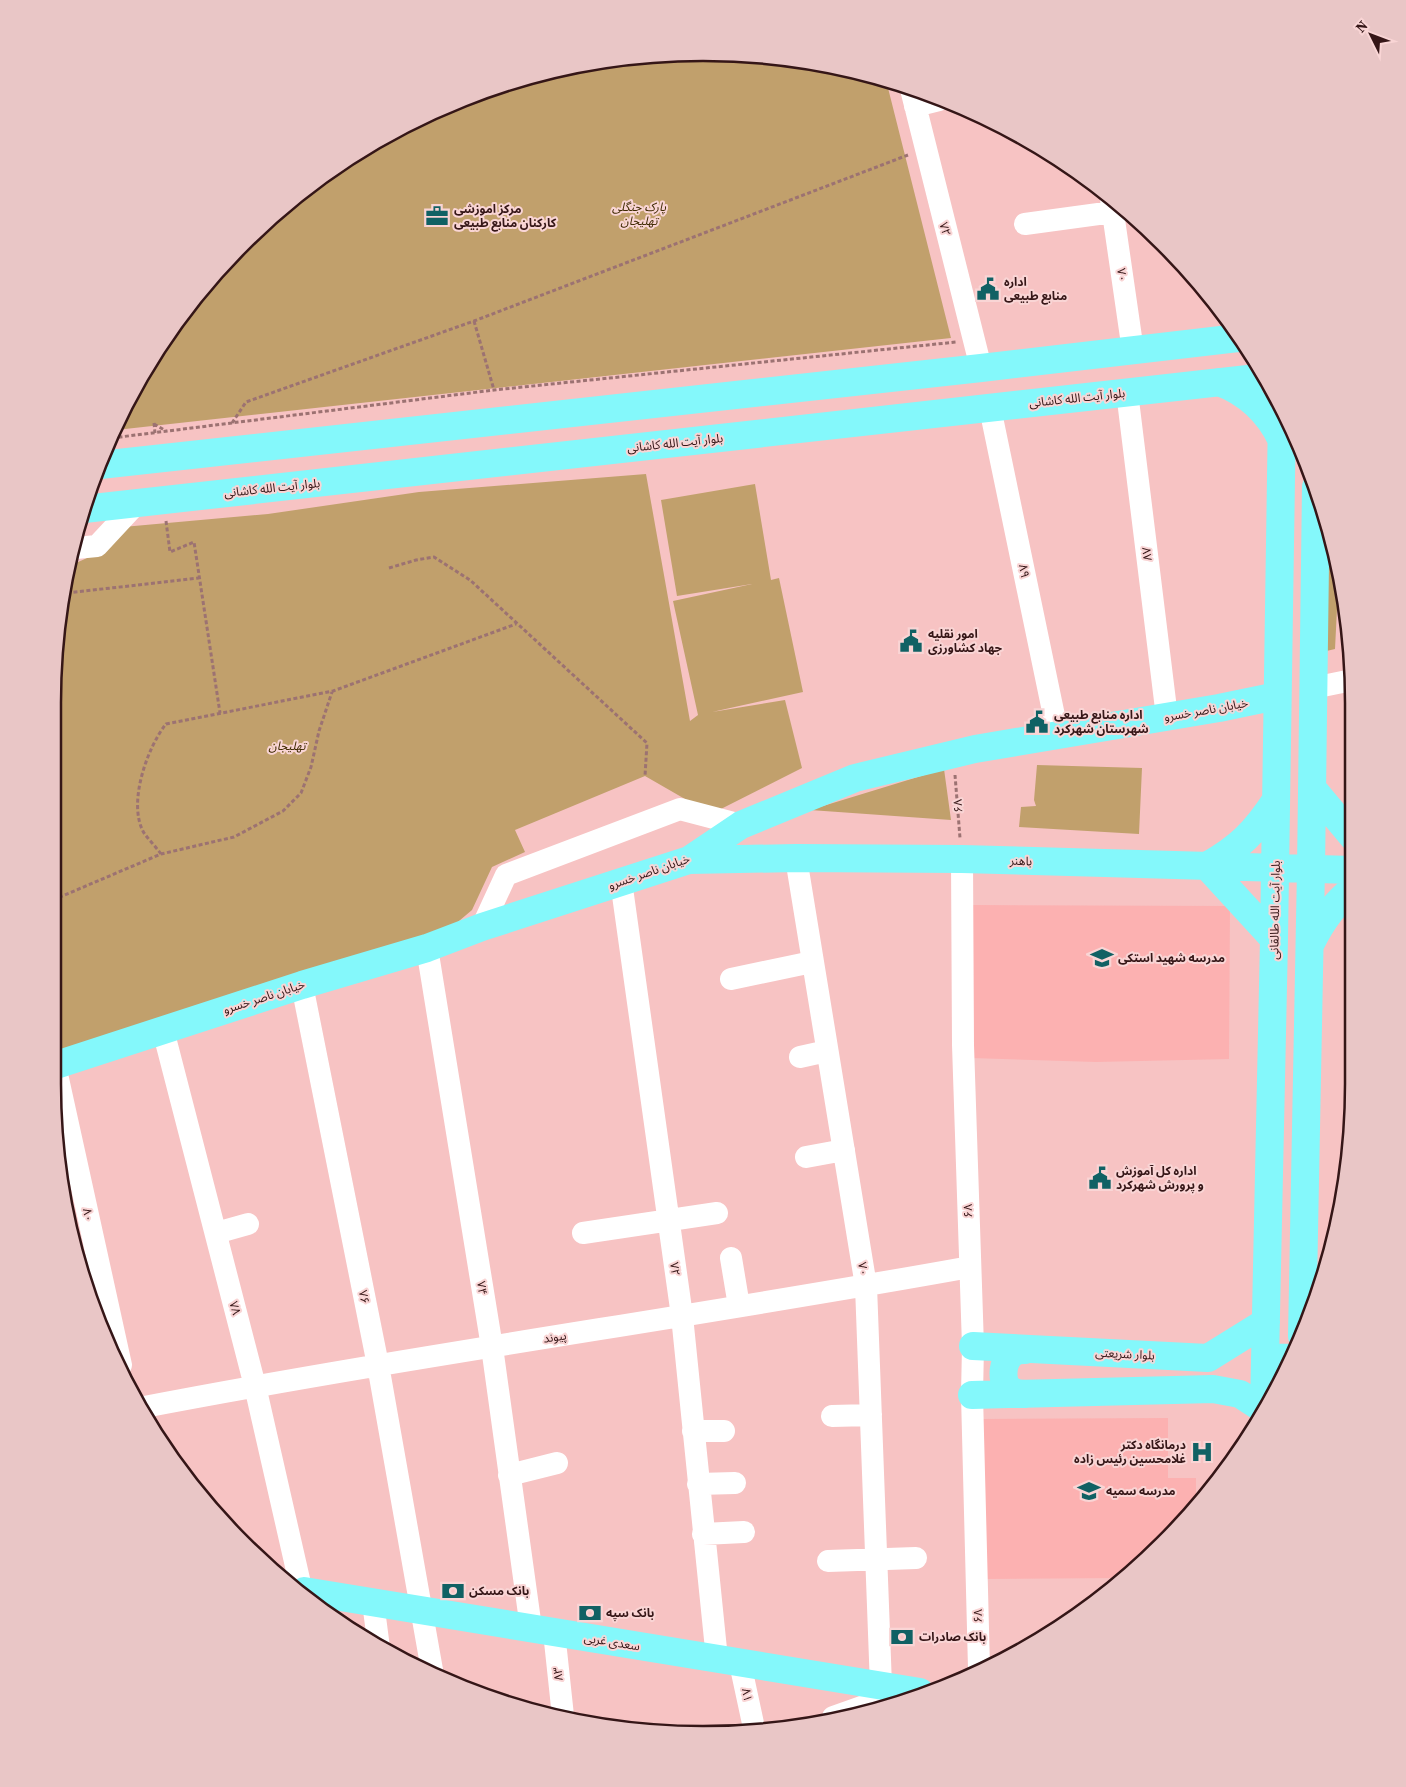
<svg xmlns="http://www.w3.org/2000/svg" width="1406" height="1787" viewBox="0 0 1406 1787" font-family="'Source Serif 4','Noto Sans Arabic',serif">
  <rect width="100%" height="100%" fill="#f7c3c3"/>
  <!-- built -->
  <path fill="#fcb1b1" d="M973 905 1230 906 1229 1059 1096 1062 972 1058Z
    M1168 1418V1478H1196V1504L1163 1544 1119 1578 982 1579V1419Z"/>
  <!-- green -->
  <path fill="#c1a06c" d="M745 54 871 75 886 80 951 338 116 430 140 378 187 307 274 214 378 140 494 87 618 58Z
    M646 474 690 721 698 715 673 601 752 584 677 596 661 500 755 484 771 580 779 578 803 692 712 712 785 700 802 768 711 814 645 776 515 830 525 852 492 867 472 910 427 948 53 1058 54 661 73 564C98 555 106 546 123 527L268 514 419 492Z
    M1323 516 1338 589 1335 649 1318 653Z
    M1037 765 1142 768 1139 834 1019 827 1021 807 1036 806 1034 800Z
    M944 769 951 820 810 810Z"/>
  <g fill="none" stroke-linecap="round" stroke-linejoin="round">
    <!-- path -->
    <path stroke="#9c7272" stroke-width="3" stroke-dasharray="4 2.5" stroke-linecap="butt" d="M474 321 494 390
      M154 423 155 433
      M232 423 246 402 474 321 908 155
      M154 424 166 431
      M112 438 494 390 956 342
      M166 521 170 552 194 542 220 713
      M389 568 416 560 434 557 470 580 647 743 645 776
      M67 593 199 578
      M955 775 960 838
      M161 854C156 847 149 840 144 833 127 804 147 748 166 724L333 691 516 624
      M53 900 161 854 234 837 283 811 301 793 311 767 319 731 332 692"/>
    <!-- minor -->
    <path stroke="#fff" stroke-width="22" d="M911 89 981 368
      M915 106 939 100
      M1111 199 1133 351
      M1025 224 1113 212
      M1127 392 1167 717
      M990 408 1058 735
      M76 548 97 546 137 503
      M1313 688 1352 680
      M796 858 866 1286 881 1686
      M962 859 963 1045 973 1346 972 1395 979 1668
      M621 881 682 1316 717 1659
      M482 927 506 875 680 809 741 825
      M427 948 492 1347 531 1628
      M731 979 812 962
      M302 985 378 1365 432 1670
      M163 1030 255 1386 301 1588
      M800 1057 827 1051
      M55 1065 121 1365
      M806 1157 844 1150
      M216 1233 248 1224
      M583 1233 717 1213
      M731 1258 739 1306
      M139 1408C415 1355 694 1317 970 1267
      M832 1416 871 1415
      M693 1431H724
      M509 1475 557 1463
      M698 1484 735 1483
      M703 1534 744 1532
      M828 1561 916 1558
      M373 1602 379 1648
      M554 1632 563 1716
      M740 1663 754 1728
      M833 1717 909 1690"/>
    <!-- major -->
    <path stroke="#84f8fb" stroke-width="28" d="M1219 382C1247 392 1269 413 1281 439
      M100 465 981 368 1238 338
      M84 509 1266 377
      M1312 788 1353 837
      M689 860 796 858 962 859 1353 870
      M1207 866 1274 939
      M1207 866C1240 847 1255 832 1276 800
      M1311 943C1321 923 1334 903 1353 889
      M53 1066 302 985 427 948 482 927 689 860 741 825 855 778 975 749 1219 708 1277 696
      M1302 1336 1311 869 1316 487
      M973 1346 1208 1358 1266 1322
      M1025 1350C1022 1350 1016 1350 1014 1352 1001 1360 999 1386 1014 1392 1017 1394 1022 1394 1026 1394
      M1265 1357 1291 1358
      M972 1395 1213 1389 1240 1394 1263 1409
      M1264 1408 1274 939 1282 412
      M304 1591 920 1692"/>
  </g>
  <!-- icons -->
  <defs>
    <symbol id="office-bare" viewBox="-9 -9 18 18"><path d="M-6-3h4V-5.5h4V-3h4V5H-6ZM-1-4.5V-3h2v-1.5ZM-6 0V1H6V0Z" fill="#106164" stroke="#f9d5d5" stroke-width="2.5" paint-order="stroke"/></symbol>
    <symbol id="civic-bare" viewBox="-9 -9 18 18"><path d="M-.6-6.5H3V-4.5H.6V-3L4-1V1h2V6H-6V1h2V-1L-.6-3ZM-1.2 2.5V6h2.4V2.5Z" fill="#106164" stroke="#f9d5d5" stroke-width="2.5" paint-order="stroke"/></symbol>
    <symbol id="school-bare" viewBox="-9 -9 18 18"><path d="M0-5L7-2L0 1L-7-2ZM-4 1L0 2.5L4 1V4Q0 6-4 4Z" fill="#106164" stroke="#f9d5d5" stroke-width="2.5" paint-order="stroke"/></symbol>
    <symbol id="hospital-bare" viewBox="-9 -9 18 18"><path d="M-5-5h3v3.5h4V-5h3V5h-3V1.5h-4V5h-3Z" fill="#106164" stroke="#f9d5d5" stroke-width="2.5" paint-order="stroke"/></symbol>
    <symbol id="bank-bare" viewBox="-9 -9 18 18"><path d="M-6-4H6V4H-6ZM0-2.3a2.3 2.3 0 1 0 0 4.6a2.3 2.3 0 1 0 0-4.6Z" fill="#106164" stroke="#f9d5d5" stroke-width="2.5" paint-order="stroke"/></symbol>
  </defs>
  <g fill-rule="evenodd">
    <use href="#office-bare" x="421" y="200" width="32" height="32"/>
    <use href="#civic-bare" x="972" y="273" width="32" height="32"/>
    <use href="#civic-bare" x="895" y="625" width="32" height="32"/>
    <use href="#civic-bare" x="1021" y="706" width="32" height="32"/>
    <use href="#school-bare" x="1086" y="942" width="32" height="32"/>
    <use href="#civic-bare" x="1084" y="1162" width="32" height="32"/>
    <use href="#hospital-bare" x="1186" y="1436" width="32" height="32"/>
    <use href="#school-bare" x="1073" y="1475" width="32" height="32"/>
    <use href="#bank-bare" x="437" y="1575" width="32" height="32"/>
    <use href="#bank-bare" x="574" y="1597" width="32" height="32"/>
    <use href="#bank-bare" x="886" y="1621" width="32" height="32"/>
  </g>
  <g text-anchor="middle" stroke-width="4" stroke-linejoin="round" paint-order="stroke">
    <!-- park labels -->
    <g font-size="12" font-style="italic" fill="#3e2900" stroke="#f9d5d5">
      <text x="639" y="211">پارک جنگلی<tspan x="639" dy="14">تهلیجان</tspan></text>
      <text x="287" y="750">تهلیجان</text>
    </g>
    <!-- poi labels -->
    <g font-size="12" font-weight="bold" fill="#351617" stroke="#f9d5d5" text-anchor="start">
      <text x="454" y="213">مرکز اموزشی<tspan x="454" dy="14">کارکنان منابع طبیعی</tspan></text>
      <text x="1004" y="286">اداره<tspan x="1004" dy="14">منابع طبیعی</tspan></text>
      <text x="928" y="638">امور نقلیه<tspan x="928" dy="14">جهاد کشاورزی</tspan></text>
      <text x="1054" y="719">اداره منابع طبیعی<tspan x="1054" dy="14">شهرستان شهرکرد</tspan></text>
      <text x="1118" y="962">مدرسه شهید استکی</text>
      <text x="1116" y="1175">اداره کل آموزش<tspan x="1116" dy="14">و پرورش شهرکرد</tspan></text>
      <text x="1186" y="1449" text-anchor="end">درمانگاه دکتر<tspan x="1186" dy="14">غلامحسین رئیس زاده</tspan></text>
      <text x="1106" y="1495">مدرسه سمیه</text>
      <text x="469" y="1595">بانک مسکن</text>
      <text x="606" y="1617">بانک سپه</text>
      <text x="919" y="1641">بانک صادرات</text>
    </g>
    <!-- street labels -->
    <g font-size="12" fill="#351617" stroke="#f9d5d5">
      <text transform="translate(945 229) rotate(75)" y="4">۷۲</text>
      <text transform="translate(1122 275) rotate(82)" y="4">۷۰</text>
      <text transform="translate(1077 398) rotate(-6)" y="4">بلوار آیت الله کاشانی</text>
      <text transform="translate(675 443) rotate(-6)" y="4">بلوار آیت الله کاشانی</text>
      <text transform="translate(272 488) rotate(-6)" y="4">بلوار آیت الله کاشانی</text>
      <text transform="translate(1147 554) rotate(-97)" y="4">۸۷</text>
      <text transform="translate(1024 571) rotate(78)" y="4">۸۹</text>
      <text transform="translate(1206 710) rotate(-10)" y="4">خیابان ناصر خسرو</text>
      <text transform="translate(958 806) rotate(-94)" y="4">۶۸</text>
      <text transform="translate(1021 861) rotate(2)" y="4">باهنر</text>
      <text transform="translate(649 872) rotate(-19)" y="4">خیابان ناصر خسرو</text>
      <text transform="translate(1275 910) rotate(-89)" y="4">بلوار آیت الله طالقانی</text>
      <text transform="translate(264 997) rotate(-18)" y="4">خیابان ناصر خسرو</text>
      <text transform="translate(968 1211) rotate(-92)" y="4">۶۸</text>
      <text transform="translate(88 1215) rotate(78)" y="4">۸۰</text>
      <text transform="translate(675 1269) rotate(82)" y="4">۷۲</text>
      <text transform="translate(863 1269) rotate(81)" y="4">۷۰</text>
      <text transform="translate(482 1288) rotate(81)" y="4">۷۴</text>
      <text transform="translate(364 1297) rotate(79)" y="4">۷۶</text>
      <text transform="translate(235 1308) rotate(75)" y="4">۷۸</text>
      <text transform="translate(555 1337) rotate(-9)" y="4">پیوند</text>
      <text transform="translate(1125 1354) rotate(3)" y="4">بلوار شریعتی</text>
      <text transform="translate(978 1616) rotate(-91)" y="4">۶۸</text>
      <text transform="translate(612 1642) rotate(9)" y="4">سعدی غربی</text>
      <text transform="translate(558 1674) rotate(-97)" y="4">۸۳</text>
      <text transform="translate(747 1695) rotate(78)" y="4">۸۱</text>
    </g>
  </g>
  <!-- crop -->
  <path d="M0 0H1406V1787H0ZM703 61H703A642 642 0 0 1 1345 703V1084A642 642 0 0 1 703 1726H703A642 642 0 0 1 61 1084V703A642 642 0 0 1 703 61Z" fill="#e9c6c6" fill-rule="evenodd"/>
  <path fill="none" stroke="#351617" stroke-width="2.5" d="M703 61H703A642 642 0 0 1 1345 703V1084A642 642 0 0 1 703 1726H703A642 642 0 0 1 61 1084V703A642 642 0 0 1 703 61Z"/>
  <!-- north arrow -->
  <g transform="translate(1371 35) rotate(312)" stroke="#f9d5d5" stroke-width="4" paint-order="stroke">
  <path d="M0-4L9 19L0 12L-9 19Z" fill="#351617"/>
  <text y="-8" font-size="14" font-weight="bold" text-anchor="middle" fill="#351617">N</text>
  </g>
</svg>
